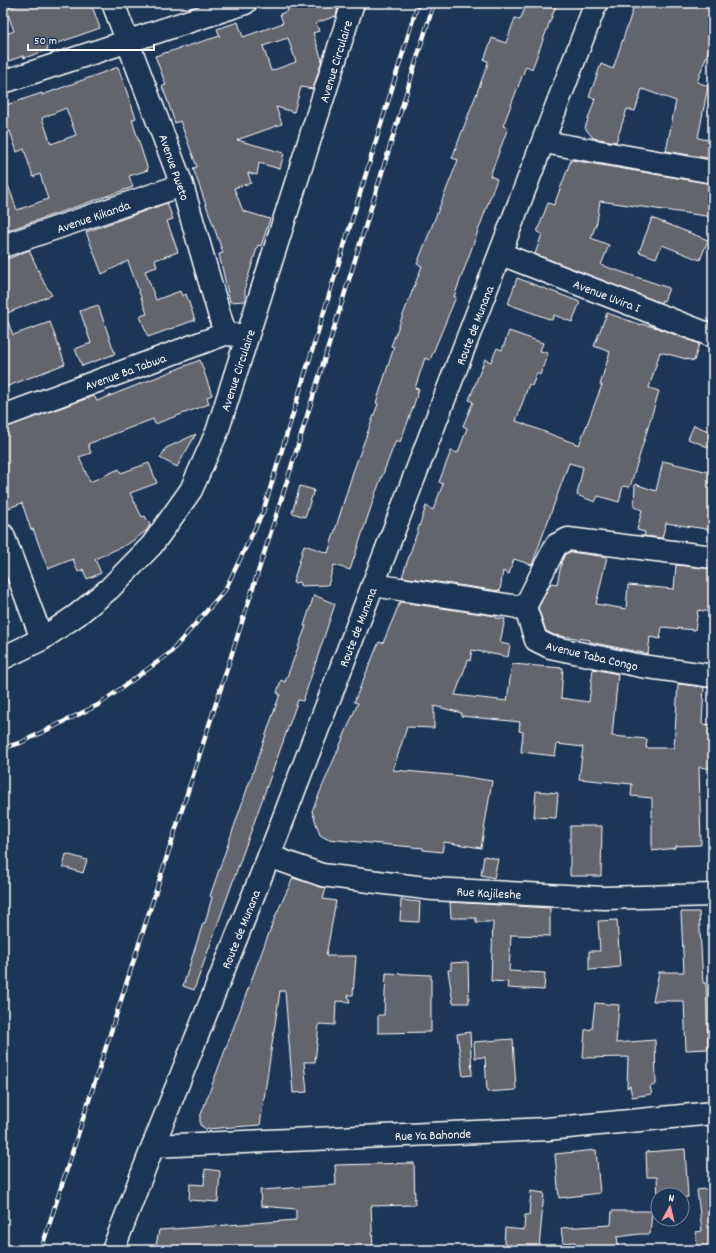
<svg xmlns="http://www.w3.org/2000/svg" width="716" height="1253" viewBox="0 0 716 1253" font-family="Dekko,sans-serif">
  <rect width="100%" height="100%" fill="#1d3557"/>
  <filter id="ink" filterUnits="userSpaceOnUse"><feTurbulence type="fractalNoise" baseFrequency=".025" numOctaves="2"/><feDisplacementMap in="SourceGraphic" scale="8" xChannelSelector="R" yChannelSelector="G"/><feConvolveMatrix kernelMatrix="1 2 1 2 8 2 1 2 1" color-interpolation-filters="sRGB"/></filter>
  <g filter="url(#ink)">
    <!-- building -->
    <path fill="#63656d" stroke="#fff" fill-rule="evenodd" d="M22 3H91L100 28 47 47 48 50 24 58 23 56 3 63V35L14 31 6 9Z
      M299 3H339L336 16 316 23 319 31 313 33 322 60 313 89 301 87 294 112 276 107 282 124 237 140 284 153 280 169 259 163 257 175 248 173 251 183 234 188 243 211 270 219 261 246 258 245 245 287V301L230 302 219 254 223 253 193 168 197 167 180 121 175 123 170 108 162 86 166 85 155 56 220 36 217 29 238 22 243 37 283 23 280 14 288 11 286 7ZM288 38 296 62 271 71 263 46Z
      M527 3H557L532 69 526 66 503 126 508 128 490 176 497 179 454 297H456L430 360 425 358 415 388 419 389 410 416 400 442 396 440 376 492 350 570 334 565 328 585 300 586V582L293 583 304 545 328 553 353 472 378 404 376 403 394 347 391 346 422 266 417 264 458 160 452 158 487 66 488 61 484 60 492 38 506 43 515 18 520 20Z
      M635 3H704L713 6V38L697 82 708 86 698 138 713 141V159L666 151 676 101 642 89 635 111 627 109 616 142 593 138 585 128 595 99 589 97 601 64 613 69Z
      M118 67 136 118 132 120 148 170 129 176 133 187 3 232V177H5L17 210 48 199 40 174 33 177 24 149 17 152 10 131 3 133V106L42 93V95ZM66 108 76 135 51 144 42 118Z
      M571 160 713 184V217L600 201 597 222 591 238 609 245 601 265 669 288 664 301 662 300 661 303 535 254 542 234 537 232 548 203 554 205Z
      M167 203 173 219 167 221 178 252 155 260 157 267 145 271 156 300 180 291 182 296 186 294 195 320 148 337 140 316 147 314 128 261 102 274 86 232Z
      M652 218 708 240 700 260 662 245 656 258 639 252Z
      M29 250 44 283 52 295 5 314 13 335 50 322 65 364 3 388V261Z
      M517 278 580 302 572 322 554 315 552 320 508 304Z
      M98 305 115 354 82 366 75 349 91 343 80 311Z
      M607 313 641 325V324L658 328 699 344 694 361 660 352 649 388 659 391 630 487 623 486 619 502 598 496 595 502 577 495 583 467 569 463 532 565 514 559 509 574 503 571 500 591 402 577 426 506 433 510 443 484 439 482 451 451 458 453 467 428 463 426 473 402 469 400 485 359 491 362 497 348 502 350 509 331 543 343 540 351 548 353 540 375 537 373 532 386 529 384 516 421 579 445 602 385H600L610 352 594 346Z
      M200 360 212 395 207 397 209 404 155 424 153 419 88 444 91 453 79 457 90 482 119 469 121 473 149 463 157 483 130 493 142 517 145 516 150 525 146 531 128 544 95 559 101 573 87 579 83 569 78 572 73 559 48 569 33 529 31 530 22 503 9 508 3 490V428L94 396 97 401Z
      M694 425 713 433V449L688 439Z
      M196 434 177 467 160 458 166 448Z
      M663 461 713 473V530L666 523 662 538 644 536 645 532 637 530 642 510 634 507 635 484 656 491Z
      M300 486 314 490 305 517 292 513Z
      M570 552 607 557 596 604 626 609 628 585 674 589 676 565 713 569 712 612 698 610 695 630 662 627 660 639 650 637 648 654 590 642V640L554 635 546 631 538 608 551 583 557 584 562 560 565 554Z
      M314 595 335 604 303 701 298 700 194 990 183 986 203 923H205L212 897 210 896 280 694 277 693 281 680 285 682 306 626H304Z
      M400 602 496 616V618L505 619 500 643 510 645 508 657 472 650 470 661 468 660 455 695 507 701 512 664 563 668 561 698 589 702 593 669 618 674 612 736 647 739 646 748H674L678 684 704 687 702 724 713 725V769L699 767 701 845 675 846V848L652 851V798L631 796 632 784 579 779 583 747 557 744 555 756 521 752 523 732 519 731 520 722 461 716 462 713 434 706V728L407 727 393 770 461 776 492 781 481 848 444 842 442 852 423 850V848L327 839 320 835 312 811 314 806 358 703 354 702 379 642 383 643Z
      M536 791 558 793 556 818 534 817Z
      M570 826H602L601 876H570Z
      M66 854 87 860 83 873 63 867Z
      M484 856 498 859 494 878 481 875Z
      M293 878 326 888 323 899 336 901 326 956H356L353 995H348L350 1002 336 1001 335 1025 319 1024 315 1062H304L307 1092 293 1093 285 991H280L260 1125 206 1129 200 1125V1117L275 917Z
      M401 900 420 902 419 922 400 921Z
      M450 902 550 908V936L511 935 509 971 545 973 544 990 507 988 508 982 491 981 493 922H476V918H451Z
      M681 912H699L703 983H706L708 1049 686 1050 684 1001H653L659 972H684Z
      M617 920 620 967 589 970V951H600L598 921Z
      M468 962 469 1003H453L448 970H451V963Z
      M386 973 431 975V1032L378 1033V1015H384Z
      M595 1003 619 1005 616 1043 655 1040 656 1084 650 1087 652 1094 632 1097 630 1086 627 1088 628 1057 583 1058 585 1030 592 1029Z
      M470 1032 472 1075 463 1076 457 1034Z
      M513 1039 516 1090 487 1092 485 1057 475 1058 474 1042Z
      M685 1149 688 1197 682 1198V1195H658V1201L657 1177H647L646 1152Z
      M596 1150 600 1193 559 1198 555 1154Z
      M414 1163 415 1205 371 1206 373 1249 155 1250 159 1230 296 1220V1209L261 1206 260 1190 336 1185 335 1165Z
      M205 1169 220 1171 218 1202 189 1200 190 1184 204 1185Z
      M713 1188V1249L704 1250V1247L698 1248 695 1232 702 1231 697 1190Z
      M531 1191 544 1193 539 1247 504 1245 505 1228 524 1230 525 1215H529Z
      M612 1211H652L650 1234H640L617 1237 619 1250H576L575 1242 563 1243 561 1228 611 1225Z"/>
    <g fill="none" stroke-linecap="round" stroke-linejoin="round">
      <defs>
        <path id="minor" d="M113 3 182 185 225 334
          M3 82 245 3
          M544 142 713 172
          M3 246 182 185
          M501 254 713 336
          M3 416 225 334 239 335
          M3 535 42 639
          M373 585 519 607 527 613 536 640 550 647 641 666 713 676
          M524 609 556 545 568 539 713 557
          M3 658 42 639 77 615 109 589 152 545 191 490 217 432 353 3
          M269 856 322 875 433 889 604 898 713 895
          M153 1146 547 1129 713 1113"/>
        <path id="major" d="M113 1250 153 1146 269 856 596 3"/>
      </defs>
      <!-- minor casing -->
      <use href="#minor" stroke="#fff" stroke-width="25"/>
      <!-- major casing -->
      <use href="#major" stroke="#fff" stroke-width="25"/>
      <!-- minor -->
      <use href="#minor" stroke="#1d3557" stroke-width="22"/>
      <!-- major -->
      <use href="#major" stroke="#1d3557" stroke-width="22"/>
      <defs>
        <path id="rail" d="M3 748 20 743 98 705 170 653 225 590 263 512 418 3
          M41 1250 283 494 434 3"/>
      </defs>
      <!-- rail casing -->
      <use href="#rail" stroke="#fff" stroke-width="4.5"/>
      <!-- rail -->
      <use href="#rail" stroke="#1d3557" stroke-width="3" stroke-dasharray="9" stroke-linecap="butt"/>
    </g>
  </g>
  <g text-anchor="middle" stroke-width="3.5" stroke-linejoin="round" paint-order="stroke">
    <!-- street labels -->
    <g font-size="13" fill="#fff" stroke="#1d3557">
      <text transform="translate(335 61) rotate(-73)" y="5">Avenue Circulaire</text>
      <text transform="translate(175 167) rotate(71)" y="5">Avenue Pweto</text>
      <text transform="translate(93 216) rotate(-19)" y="5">Avenue Kikanda</text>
      <text transform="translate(607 295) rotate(21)" y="5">Avenue Uvira I</text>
      <text transform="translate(474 325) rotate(-69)" y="5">Route de Munana</text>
      <text transform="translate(237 370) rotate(-72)" y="5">Avenue Circulaire</text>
      <text transform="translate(125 371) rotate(-20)" y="5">Avenue Ba Tabwa</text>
      <text transform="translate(357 627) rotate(-69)" y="5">Route de Munana</text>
      <text transform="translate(592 655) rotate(13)" y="5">Avenue Taba Congo</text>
      <text transform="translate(489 892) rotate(3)" y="5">Rue Kajileshe</text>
      <text transform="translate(240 929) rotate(-68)" y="5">Route de Munana</text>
      <text transform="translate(433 1134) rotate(-2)" y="5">Rue Ya Bahonde</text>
    </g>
  </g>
  <!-- margin -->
  <rect width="716" height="1253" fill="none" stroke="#1d3557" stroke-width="16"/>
  <rect x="8" y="8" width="700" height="1237" fill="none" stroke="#fff" stroke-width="1.5" filter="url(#ink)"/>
  <!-- north arrow -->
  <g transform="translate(670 1207) rotate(8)"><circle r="19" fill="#1d3557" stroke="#77869a"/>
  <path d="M0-3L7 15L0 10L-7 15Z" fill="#ff9aa2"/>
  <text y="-6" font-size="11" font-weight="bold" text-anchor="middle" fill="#ffffff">N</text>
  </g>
  <!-- scale -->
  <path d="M28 44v6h126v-6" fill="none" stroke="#ffffff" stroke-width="2"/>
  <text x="34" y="44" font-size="12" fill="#ffffff" stroke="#1d3557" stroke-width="3" paint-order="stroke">50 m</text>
</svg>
